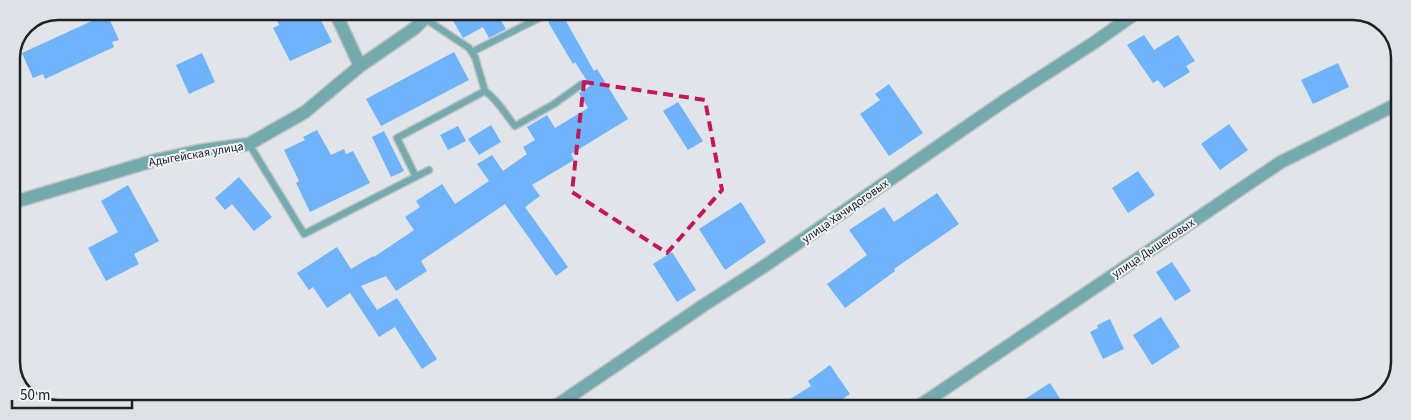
<svg xmlns="http://www.w3.org/2000/svg" width="1411" height="420" viewBox="0 0 1411 420" font-family="'Source Sans 3',sans-serif">
  <rect width="100%" height="100%" fill="#e1e5e9"/>
  <!-- building -->
  <path fill="#6fb3fb" d="M274 12H317L332 42 290 61 273 28 279 25Z
    M448 12H496L506 29 489 38 483 27 463 38Z
    M107 14 119 40 112 42 114 47 45 79 43 74 33 78 22 53Z
    M562 14 594 71 597 69 628 119 571 154 574 160 532 185 540 196 525 207 568 267 556 276 505 204 421 261 427 271 396 291 386 276 361 286 377 310 397 298 437 359 422 369 395 327 379 337 350 293 327 308 313 287 309 290 297 273 337 247 351 269 373 256 374 257 414 230 405 217 420 207 416 201 442 184 455 204 489 181 477 164 492 155 503 171 527 154 523 147 535 140 527 127 547 115 555 128 588 108 579 93 590 86 575 62 573 64 548 22Z
    M1144 35 1154 50 1178 35 1195 61 1186 66 1190 72 1164 88 1158 80 1153 83 1127 45Z
    M454 52 469 80 381 126 366 99Z
    M202 53 215 82 189 94 176 65Z
    M1338 63 1349 87 1313 104 1301 80Z
    M889 84 923 133 889 156 860 114 880 100 875 94Z
    M678 102 703 141 688 150 663 111Z
    M1229 124 1248 150 1220 170 1201 144Z
    M491 125 501 142 479 155 468 139Z
    M458 126 466 141 448 150 440 135Z
    M317 130 331 155 344 149 346 154 353 151 370 183 310 212 296 183 299 181 284 150 305 140 303 137Z
    M384 131 404 171 391 177 372 137Z
    M1138 171 1155 195 1128 213 1112 188Z
    M239 177 272 217 254 231 232 204 225 210 215 198Z
    M128 185 159 241 134 254 139 264 106 281 88 248 118 232 101 201Z
    M937 193 959 224 894 269 895 271 845 308 827 284 867 255 849 230 884 207 894 222Z
    M741 202 766 242 725 270 699 229Z
    M672 252 696 290 677 302 653 264Z
    M1172 262 1191 291 1175 301 1156 272Z
    M1161 317 1180 347 1152 365 1133 335Z
    M1110 319 1124 349 1103 359 1090 332 1098 328 1097 325Z
    M830 365 850 394 829 408H776L811 386 808 381Z
    M1050 383 1066 408H1011Z"/>
  <g fill="none" stroke-linecap="round" stroke-linejoin="round">
    <defs>
      <path id="service" d="M472 52 551 12
        M485 91C498 100 505 114 515 126L554 104 582 84
        M249 144 304 234 429 170
        M416 177 397 138 485 91 475 57 469 48 424 18"/>
      <path id="minor" d="M335 12 360 66
        M11 203 156 160 198 151 249 144 305 112 360 66 415 28 431 12
        M553 408 704 305 763 267 1007 99 1095 42 1136 13
        M916 408 1281 162 1399 103"/>
    </defs>
    <!-- service casing -->
    <use href="#service" stroke="#bec2c5" stroke-width="9"/>
    <!-- minor casing -->
    <use href="#minor" stroke="#bec2c5" stroke-width="15"/>
    <!-- service -->
    <use href="#service" stroke="#74aaad" stroke-width="6"/>
    <!-- minor -->
    <use href="#minor" stroke="#74aaad" stroke-width="12"/>
  </g>
  <!-- marked area -->
  <path fill="none" stroke="#c2185b" stroke-width="4" stroke-dasharray="10 6" stroke-linejoin="round" d="M584 82 705 100 722 190 667 253 572 192Z"/>
  <g text-anchor="middle" stroke-width="4" stroke-linejoin="round" paint-order="stroke">
    <!-- street labels -->
    <g font-size="12" fill="#202122" stroke="#eef2f6">
      <text transform="translate(196 154) rotate(-10)" y="4">Адыгейская улица</text>
      <text transform="translate(845 211) rotate(-35)" y="4">улица Хачидоговых</text>
      <text transform="translate(1153 248) rotate(-34)" y="4">улица Дышековых</text>
    </g>
  </g>
  <!-- crop -->
  <path d="M0 0H1411V420H0ZM58 20H1353A38 38 0 0 1 1391 58V362A38 38 0 0 1 1353 400H58A38 38 0 0 1 20 362V58A38 38 0 0 1 58 20Z" fill="#dee1e5" fill-rule="evenodd"/>
  <path fill="none" stroke="#202122" stroke-width="2.5" d="M58 20H1353A38 38 0 0 1 1391 58V362A38 38 0 0 1 1353 400H58A38 38 0 0 1 20 362V58A38 38 0 0 1 58 20Z"/>
  <!-- scale -->
  <path d="M12 400v8h120v-8" fill="none" stroke="#202122" stroke-width="2.5"/>
  <text x="20" y="400" font-size="15" fill="#202122" stroke="#eef2f6" stroke-width="4" paint-order="stroke">50 m</text>
</svg>
